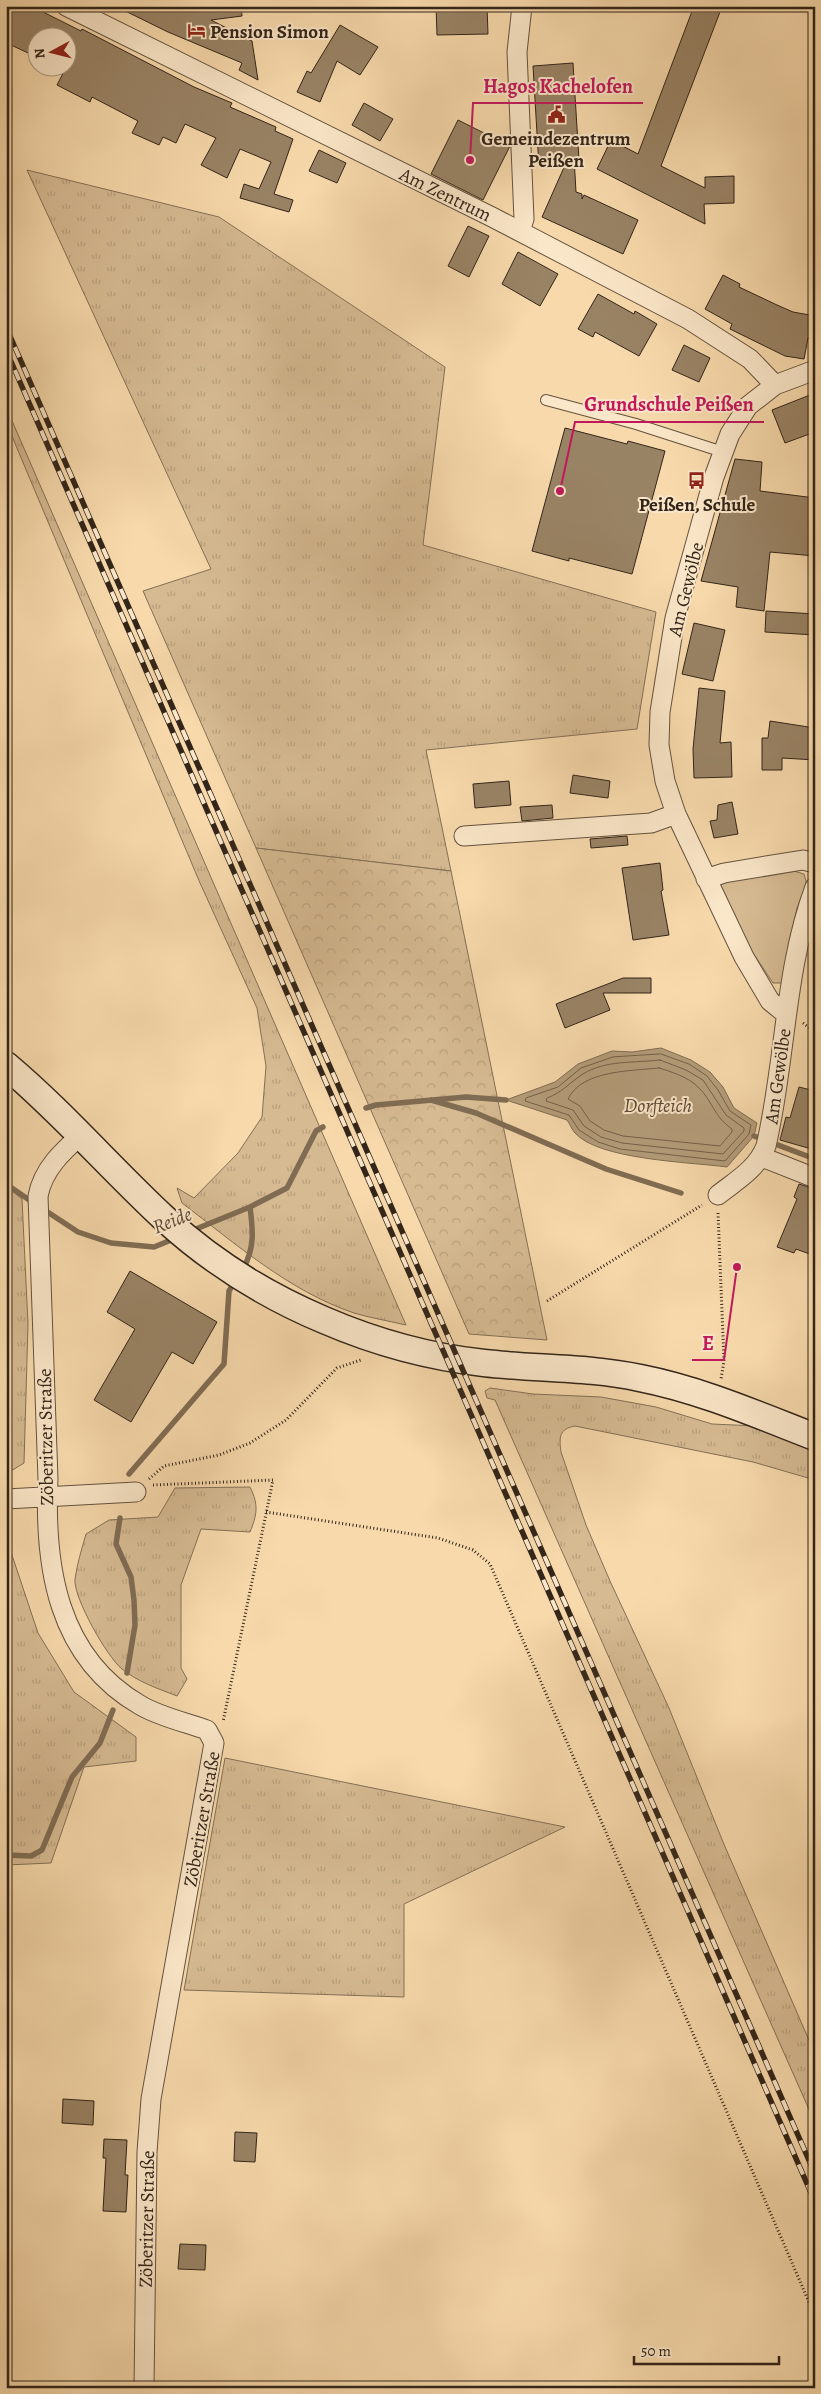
<svg xmlns="http://www.w3.org/2000/svg" width="821" height="2394" viewBox="0 0 821 2394" font-family="Alegreya,serif">
  <defs>
    <pattern id="grass-tufts" width="24" height="20" patternUnits="userSpaceOnUse" patternTransform="scale(1.25)"><rect width="24" height="20" fill="#d6ba92"/><path d="M3 7l-1-3M5 7V3M7 7l1-3M15 17l-1-3M17 17v-4M19 17l1-3" fill="none" stroke="#b8a07d"/></pattern>
    <pattern id="forest-crowns" width="20" height="18" patternUnits="userSpaceOnUse" patternTransform="scale(1.25)"><rect width="20" height="18" fill="#d6ba92"/><path d="M2 6a3 3 0 1 1 6 0M12 15a3 3 0 1 1 6 0" fill="none" stroke="#b8a07d"/></pattern>
  </defs>
  <rect width="100%" height="100%" fill="#f7d9ab"/>
  <filter id="stains"><feTurbulence type="fractalNoise" baseFrequency=".004" numOctaves="4"/><feColorMatrix values="0 0 0 0 .2 0 0 0 0 .09 0 0 0 0 .02 0 0 0 .5 -.17"/></filter>
  <radialGradient id="worn" r=".72"><stop offset=".6" stop-color="#630" stop-opacity="0"/><stop offset="1" stop-color="#630" stop-opacity=".3"/></radialGradient>
  <!-- grass -->
  <path fill="url(#grass-tufts)" stroke="#847056" d="M27 170 219 217 445 367 423 545 656 612 637 729 426 750 451 871 256 848 143 591 211 569Z
    M6 407 406 1325C389 1321 371 1318 354 1313 289 1291 236 1244 182 1203L177 1188 194 1198 238 1153 262 1117 266 1066 257 1008 200 883 6 422Z
    M6 1186 22 1199 28 1324 24 1463 6 1474Z
    M490 1388 533 1394 601 1397 656 1407 712 1424 756 1426 815 1449V1480L753 1462 575 1426C559 1429 559 1437 561 1452L586 1525 610 1581 669 1708 723 1842 815 2054V2123L495 1400 487 1398 485 1391Z
    M250 1487C259 1505 257 1515 250 1532L201 1529 181 1585V1668L187 1679 177 1696C159 1689 138 1682 122 1669 107 1657 73 1597 75 1579 77 1564 82 1548 86 1534L109 1520 158 1517 175 1488Z
    M6 1545 11 1552 38 1633 74 1692 136 1737V1761L84 1767 51 1863 6 1865Z
    M225 1758 565 1827 404 1904V1997L184 1990Z"/>
  <!-- forest -->
  <path fill="url(#forest-crowns)" stroke="#847056" d="M256 848 451 871 547 1340 469 1334Z"/>
  <!-- park -->
  <path fill="#d6ba92" stroke="#847056" d="M787 869 804 874 807 885 797 908 782 983H773L749 947 718 884Z"/>
  <!-- water -->
  <path fill="#b49c79" stroke="#806c53" d="M661 1048 691 1060 710 1072 723 1087 734 1108 757 1123 754 1136 727 1167C690 1162 599 1160 575 1133 572 1130 570 1124 567 1120L506 1100 555 1082 578 1064 612 1051 632 1052Z"/>
  <g fill="none" stroke-linecap="round" stroke-linejoin="round">
    <!-- shore -->
    <path stroke="#746049" stroke-width="1" d="M661 1054 689 1064 707 1076 718 1090 730 1111 751 1125 749 1134 725 1161 620 1149 598 1142 579 1130 569 1115 525 1101 526 1098 558 1087 581 1068 613 1057Z
      M660 1060 686 1070 703 1080 726 1115 744 1128V1131L723 1154 622 1143 601 1137 584 1126 573 1110 546 1101 547 1098C563 1092 569 1083 583 1074 605 1060 635 1063 660 1060Z
      M659 1068C672 1072 688 1077 698 1087 713 1101 713 1116 732 1129V1132L720 1146 623 1136 604 1130 590 1121 580 1106 568 1099C582 1070 631 1071 659 1068Z"/>
    <!-- stream -->
    <path stroke="#806c53" stroke-width="5.5" d="M431 1100 476 1113 606 1169 681 1193
      M366 1108 376 1105 466 1097 506 1100
      M754 1136 815 1159
      M6 1184 35 1204
      M43 1209 78 1232 111 1243 154 1247 176 1238
      M191 1231 250 1207 287 1188 316 1131 323 1127
      M243 1269C255 1248 253 1230 250 1207
      M129 1474 224 1364 229 1291 235 1281
      M120 1518 116 1544 131 1577 134 1600 135 1625 127 1673
      M6 1855 31 1856 42 1850 72 1777 100 1743 113 1710"/>
  </g>
  <!-- building -->
  <path fill="#998365" stroke="#332519" d="M6 6H31L81 31 82 29 194 87 232 103 230 107 276 127 275 131 293 139 274 194 293 200 289 212 240 198 244 184 259 189 271 162 240 149 227 178 201 165 216 138 185 124 176 143 163 137 159 145 132 133 138 121 92 97 90 102 57 85 74 52 68 48V38H36L28 53 9 44 6 31 12 21 6 19Z
    M115 6H241L242 16 211 20 252 41 258 80 239 70 242 63 168 32Z
    M436 6H487L488 34 437 35Z
    M694 6H706L720 12 661 166 705 188V177L734 176V203L704 204 705 224 597 169 611 140 638 154Z
    M340 25 378 47 360 75 337 61 320 102 297 92 307 71 311 73Z
    M573 63 579 160 574 157 576 192 582 194V199L584 195 638 220 623 254 542 217 565 165 539 167 533 66Z
    M364 103 393 119 380 141 352 125Z
    M458 120 510 146 483 200 431 174Z
    M319 150 346 163 337 183 309 171Z
    M468 226 489 236 469 277 448 266Z
    M518 252 558 274 540 306 502 284Z
    M723 275 740 284 739 287 777 305 793 312 815 316V339L808 338 804 359 785 356 730 329 732 324 705 309Z
    M598 294 634 314 635 311 657 324 639 356 595 332 593 337 578 329Z
    M684 345 710 358 699 382 672 370Z
    M815 393V432L785 443 772 410Z
    M565 428 627 444 628 441 665 451 632 574 569 558V561L532 551Z
    M735 459 762 462 760 491 815 498V556L770 552 764 611 736 607 738 587 701 581Z
    M766 611 815 614V635L765 632Z
    M694 623 725 630 713 681 682 674Z
    M699 688 725 691 720 743 731 742 732 777 694 778 693 749Z
    M770 721 815 728V760L782 758V770H762V738H768Z
    M573 775 610 781 608 798 570 793Z
    M509 781 511 805 475 808 473 784Z
    M732 802 738 834 714 838 710 821 717 820 718 805Z
    M552 805 553 818 522 821 520 807Z
    M627 836 628 845 591 848 590 839Z
    M660 863 663 890 661 891 669 935 633 940 622 868Z
    M623 978H651V993H603L610 1010 565 1028 556 1004Z
    M799 1087 815 1091V1150L780 1140 786 1117 790 1118Z
    M799 1184 815 1189V1256L796 1249 794 1253 777 1247 797 1199 794 1197Z
    M130 1271 217 1322 193 1364 172 1352 131 1422 94 1400 135 1329 107 1312Z
    M63 2099 94 2101 93 2125 62 2123Z
    M235 2132 257 2133 255 2162 234 2161Z
    M104 2139 127 2140 125 2175H128L126 2212 103 2211 106 2158H103Z
    M180 2244 206 2245 205 2270 178 2269Z"/>
  <g fill="none" stroke-linecap="round" stroke-linejoin="round">
    <defs>
      <path id="lane" d="M546 400 636 424 723 452"/>
      <path id="street" d="M66 6 492 217 688 319 750 359 775 385
        M520 231 524 219 517 52 522 6
        M464 836 651 823 676 814
        M706 879 724 873 803 860 815 863
        M786 1014 770 1001 744 957 676 814 665 781 659 745 660 712 675 618 714 477 730 434 748 406 775 385 815 370
        M82 1134C63 1151 43 1169 38 1196L48 1479C44 1566 57 1657 140 1705 160 1717 185 1722 207 1730L214 1743 151 2099 147 2152 144 2388
        M762 1157 815 1178
        M718 1195C737 1180 757 1169 766 1146 786 1061 784 970 815 887
        M6 1499 136 1492"/>
      <path id="secondary" d="M6 1065C63 1113 111 1169 165 1219 211 1261 267 1296 324 1320 375 1342 430 1357 484 1363 536 1369 589 1367 640 1378 701 1390 758 1415 815 1437"/>
    </defs>
    <!-- lane casing -->
    <use href="#lane" stroke="#64523e" stroke-width="12"/>
    <!-- street casing -->
    <use href="#street" stroke="#64523e" stroke-width="21"/>
    <!-- secondary casing -->
    <use href="#secondary" stroke="#332519" stroke-width="29"/>
    <!-- path -->
    <path stroke="#332519" stroke-width="3" stroke-dasharray="1 2.5" stroke-linecap="butt" d="M803 1023 815 1032
      M718 1213 724 1361 721 1379
      M547 1301 702 1205
      M149 1479 164 1466 219 1455 250 1443 286 1420 337 1368 361 1360
      M153 1485 273 1480 223 1722
      M266 1512 438 1538 473 1550 490 1564 815 2316"/>
    <!-- lane -->
    <use href="#lane" stroke="#fae6c8" stroke-width="10"/>
    <!-- street -->
    <use href="#street" stroke="#fae6c8" stroke-width="19"/>
    <!-- secondary -->
    <use href="#secondary" stroke="#fae6c8" stroke-width="26"/>
    <defs>
      <path id="rail" d="M6 327 815 2174
        M6 350 815 2202"/>
    </defs>
    <!-- rail casing -->
    <use href="#rail" stroke="#332519" stroke-width="5.5"/>
    <!-- rail -->
    <use href="#rail" stroke="#fae6c8" stroke-width="4" stroke-dasharray="11" stroke-linecap="butt"/>
  </g>
  <!-- icons -->
  <defs>
    <symbol id="hotel-bare" viewBox="-9 -9 18 18"><path d="M-6-4.5h1.5V1H6V5H4.5V3h-9V5H-6ZM-4 0a1.8 1.8 0 1 1 3.6 0ZM.5 0V-2.5h3Q6-2.5 6 0Z" fill="#8f2418" stroke="#fae6c8" stroke-width="2.5" paint-order="stroke"/></symbol>
    <symbol id="civic-bare" viewBox="-9 -9 18 18"><path d="M-.6-6.5H3V-4.5H.6V-3L4-1V1h2V6H-6V1h2V-1L-.6-3ZM-1.2 2.5V6h2.4V2.5Z" fill="#8f2418" stroke="#fae6c8" stroke-width="2.5" paint-order="stroke"/></symbol>
    <symbol id="bus-bare" viewBox="-9 -9 18 18"><path d="M-5-6H5V4H4V6H2V4H-2V6H-4V4H-5ZM-3.5-4V0h7V-4ZM-3.5 1.2v1.5H-2V1.2ZM2 1.2v1.5H3.5V1.2Z" fill="#8f2418" stroke="#fae6c8" stroke-width="2.5" paint-order="stroke"/></symbol>
  </defs>
  <g fill-rule="evenodd">
    <use href="#hotel-bare" x="184" y="18" width="25" height="25"/>
    <use href="#civic-bare" x="544" y="102" width="25" height="25"/>
    <use href="#bus-bare" x="684" y="468" width="25" height="25"/>
  </g>
  <g text-anchor="middle" stroke-width="4" stroke-linejoin="round" paint-order="stroke">
    <!-- poi labels -->
    <g font-size="19" font-weight="bold" fill="#332519" stroke="#fae6c8">
      <text x="210" y="38" text-anchor="start">Pension Simon</text>
      <text x="556" y="145">Gemeindezentrum<tspan x="556" dy="22">Peißen</tspan></text>
      <text x="697" y="511">Peißen, Schule</text>
    </g>
    <!-- street labels -->
    <g font-size="19" fill="#332519" stroke="#fae6c8">
      <text transform="translate(446 194) rotate(26)" y="7">Am Zentrum</text>
      <text transform="translate(685 589) rotate(-76)" y="7">Am Gewölbe</text>
      <text transform="translate(777 1076) rotate(-82)" y="7">Am Gewölbe</text>
      <text transform="translate(45 1437) rotate(-91)" y="7">Zöberitzer Straße</text>
      <text transform="translate(201 1819) rotate(-80)" y="7">Zöberitzer Straße</text>
      <text transform="translate(146 2219) rotate(-89)" y="7">Zöberitzer Straße</text>
    </g>
    <!-- water labels -->
    <g font-size="20" font-style="italic" fill="#5a4936" stroke="#fae6c8">
      <text x="658" y="1112">Dorfteich</text>
      <text transform="translate(172 1220) rotate(-22)" y="7">Reide</text>
    </g>
  </g>
  <!-- callouts -->
  <path fill="none" stroke="#c2185b" stroke-width="2" d="M470 160L473 103H643M560 491L575 422H764M737 1267L724 1360H692"/>
  <g fill="#c2185b" stroke="#fae6c8" stroke-width="2">
    <circle cx="470" cy="160" r="5"/>
    <circle cx="560" cy="491" r="5"/>
    <circle cx="737" cy="1267" r="5"/>
  </g>
  <g font-size="20" text-anchor="middle" font-weight="bold" fill="#c2185b" stroke="#fae6c8" stroke-width="4" stroke-linejoin="round" paint-order="stroke">
    <text x="558" y="93">Hagos Kachelofen</text>
    <text x="669" y="411">Grundschule Peißen</text>
    <text x="708" y="1350">E</text>
  </g>
  <!-- margin -->
  <rect width="821" height="2394" fill="none" stroke="#f7d9ab" stroke-width="25"/>
  <rect x="8" y="8" width="806" height="2379" fill="none" stroke="#332519" stroke-width="2.5"/>
  <rect x="12" y="12" width="796" height="2369" fill="none" stroke="#332519"/>
  <!-- north arrow -->
  <g transform="translate(52 52) rotate(263)"><circle r="24" fill="#fae6c8" stroke="#aa9982"/>
  <path d="M0-4L9 19L0 12L-9 19Z" fill="#8f2418"/>
  <text y="-8" font-size="14" font-weight="bold" text-anchor="middle" fill="#332519">N</text>
  </g>
  <!-- scale -->
  <path d="M634 2356v8h145v-8" fill="none" stroke="#332519" stroke-width="2.5"/>
  <text x="641" y="2356" font-size="15" fill="#332519" stroke="#fae6c8" stroke-width="4" paint-order="stroke">50 m</text>
  <rect width="100%" height="100%" filter="url(#stains)"/>
  <rect width="100%" height="100%" fill="url(#worn)"/>
</svg>
